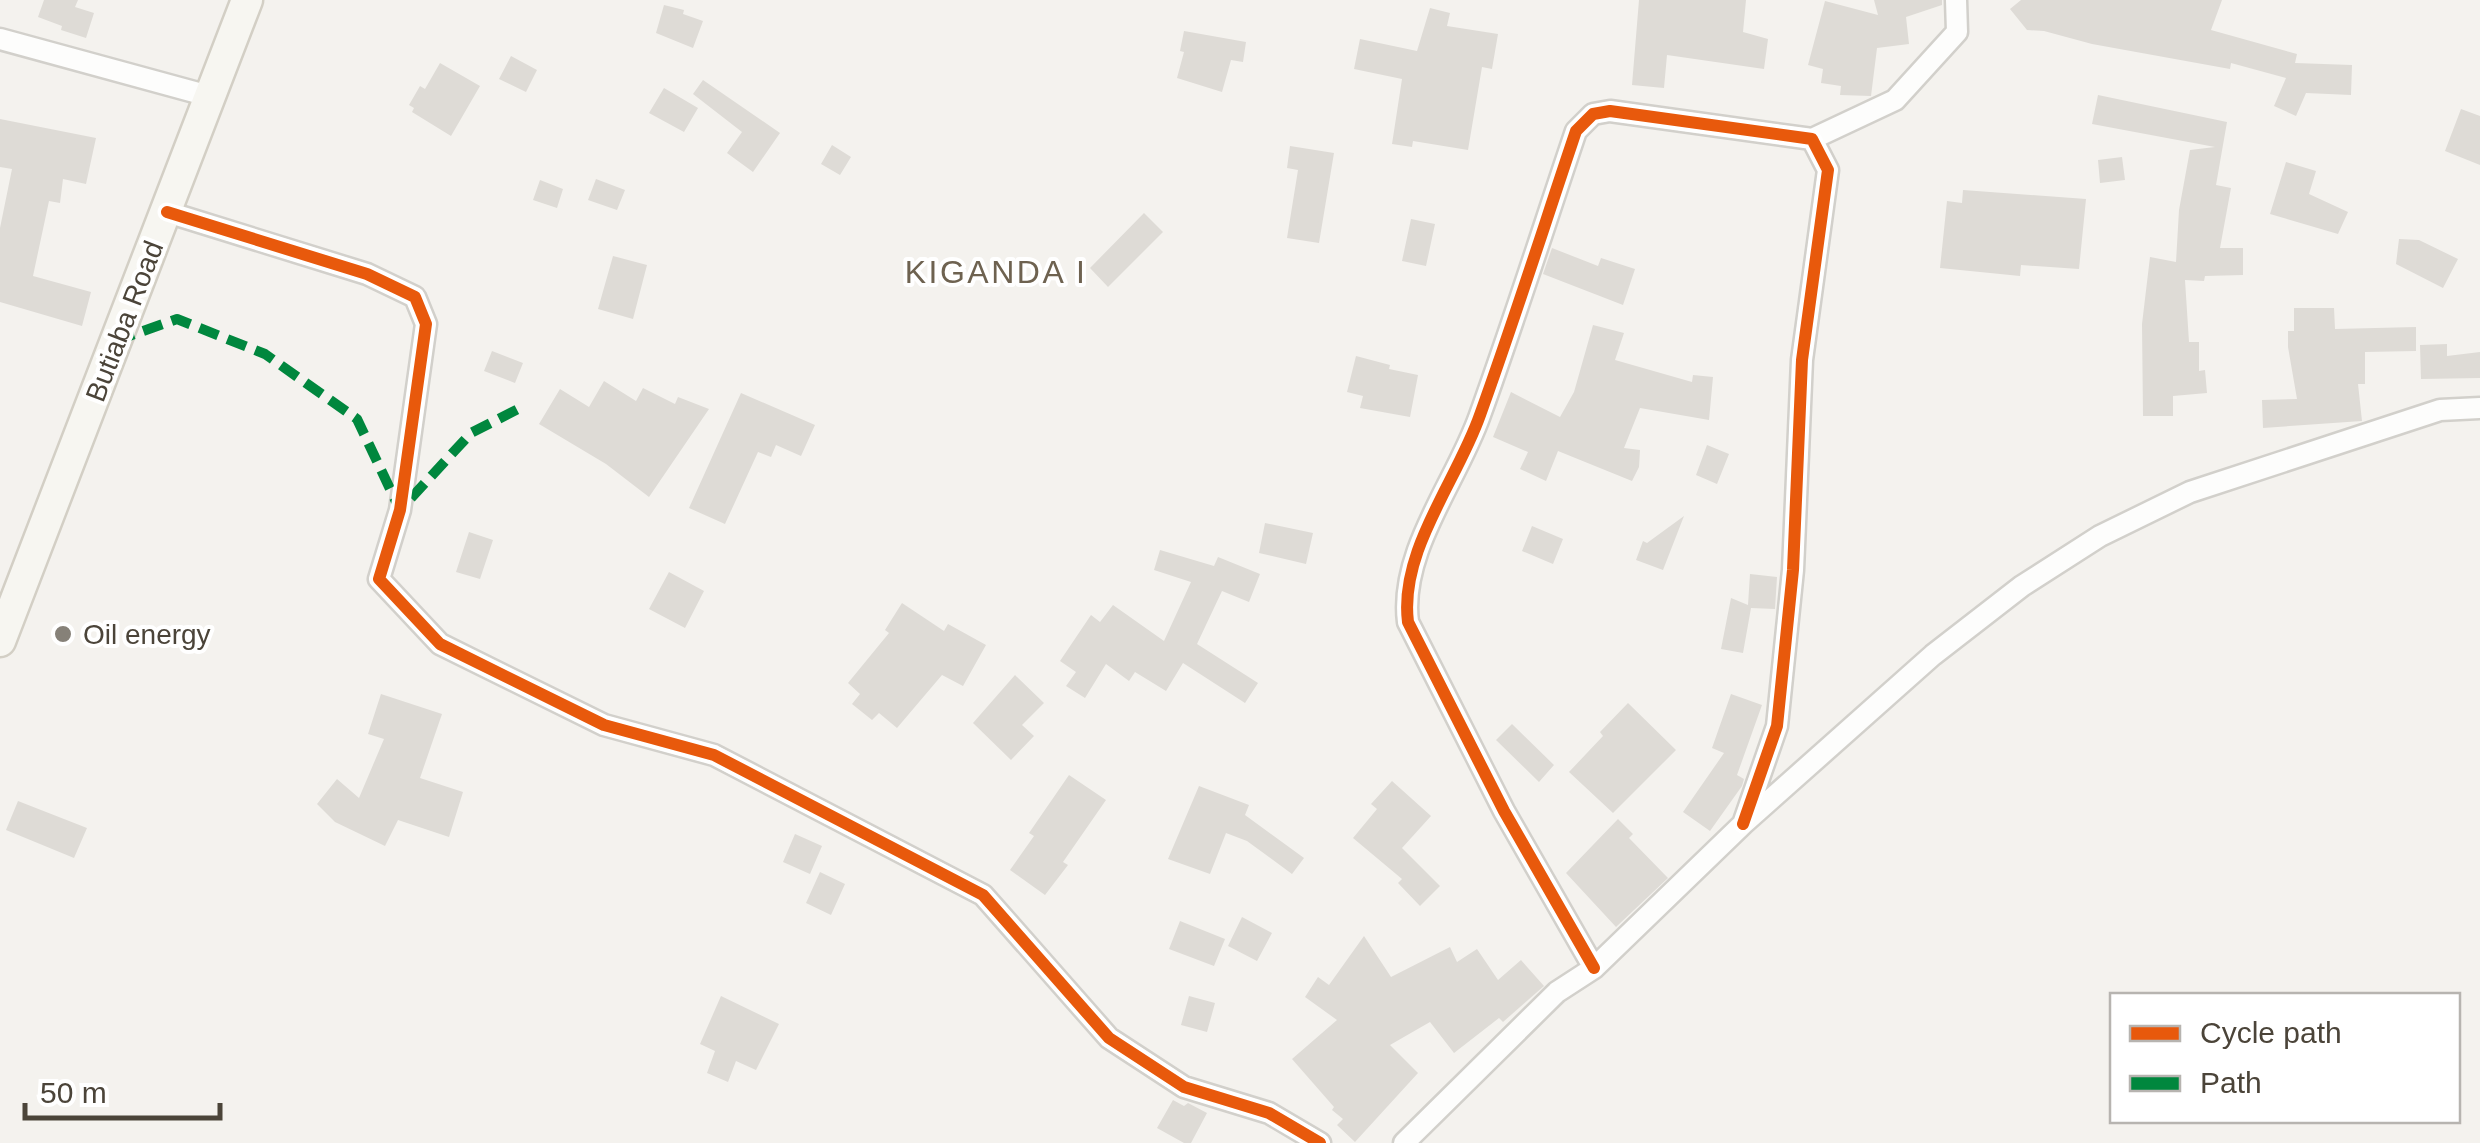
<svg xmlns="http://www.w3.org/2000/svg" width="2480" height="1143" viewBox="0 0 2480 1143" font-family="Helvetica,sans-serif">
  <rect width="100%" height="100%" fill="#f4f2ee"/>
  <!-- building -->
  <path fill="#dedbd6" d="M44 0H78L75 7 94 13 86 38 61 30 62 26 38 17Z
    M1639 0H1746L1743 32 1768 39 1764 69 1667 55 1664 88 1632 85Z
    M1874 0H1942V5L1906 17 1909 44 1877 48 1871 96 1840 95 1841 86 1821 83 1823 69 1808 65 1825 1 1878 15Z
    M2021 0H2222L2211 30 2297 54 2295 63 2352 65 2351 95 2306 93 2296 116 2274 106 2286 78 2231 63 2230 69 2092 44 2044 31 2027 30 2010 9Z
    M664 5 684 10 683 14 703 21 693 48 656 33Z
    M1430 8 1450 13 1447 26 1498 34 1492 69 1482 67 1468 150 1413 141 1412 147 1392 144 1402 79 1354 69 1360 39 1417 51Z
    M1184 31 1246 42 1243 62 1231 60 1222 92 1177 78 1184 52 1180 51Z
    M511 56 537 70 526 92 499 79Z
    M440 63 480 86 451 136 412 112 414 108 409 105 420 86 425 89Z
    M703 80 780 133 753 172 727 153 742 132 693 94Z
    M664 88 698 108 684 132 649 113Z
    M2098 95 2227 122 2216 185 2231 188 2220 248H2243V275L2205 276 2204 281 2185 280 2189 342H2199V371L2205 370 2207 393 2173 396V416H2143L2142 324 2150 257 2176 262 2179 210 2190 150 2215 147 2092 124Z
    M2461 109 2480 116V165L2445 151Z
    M0 119 96 138 86 184 63 179 60 203 49 201 33 276 91 292 82 326 0 302V228L12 169 0 167Z
    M832 145 851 157 840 175 821 164Z
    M1290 146 1334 153 1319 243 1287 238 1298 170 1287 168Z
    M2122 157 2125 180 2100 183 2098 160Z
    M2286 162 2316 171 2309 194 2348 212 2338 234 2270 214Z
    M596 179 625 190 617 210 588 200Z
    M540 180 563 189 557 208 533 200Z
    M1963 190 2086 199 2079 269 2021 265 2020 276 1940 268 1947 201 1962 203Z
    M1144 213 1163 232 1108 287 1090 268Z
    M1411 219 1435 224 1426 266 1402 261Z
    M2399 239 2419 240 2458 259 2443 288 2396 264Z
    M1552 248 1598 266 1601 258 1635 269 1623 305 1543 274Z
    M613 256 647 265 633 319 598 309Z
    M2294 308H2334L2335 329 2416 327V351L2365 352V384H2358L2362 421 2263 428 2262 400 2297 399 2288 347V331H2294Z
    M1593 325 1624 333 1615 360 1692 382 1693 375 1713 377 1709 420 1640 408 1624 448 1640 450 1639 467 1632 481 1558 451 1546 481 1520 469 1528 452 1493 437 1511 392 1560 417 1574 392Z
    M2447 344V356L2480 352V378L2421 379 2420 345Z
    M492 351 523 363 515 383 484 371Z
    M1356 356 1390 365 1389 369 1418 375 1410 417 1360 408 1363 396 1347 392Z
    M604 381 636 401 643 388 675 404 678 397 709 409 649 497 606 464 539 424 560 389 589 407Z
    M741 393 815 425 801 456 776 445 771 457 758 452 725 524 689 508Z
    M1707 445 1729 454 1717 484 1696 475Z
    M1684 516 1663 570 1636 560 1643 541 1647 543Z
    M1265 523 1313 533 1306 564 1259 553Z
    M1532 526 1563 539 1553 564 1522 551Z
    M469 532 493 540 480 579 456 572Z
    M1160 550 1214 566 1218 557 1260 574 1249 602 1222 591 1197 644 1258 683 1245 703 1183 663 1166 691 1135 672 1129 681 1106 664 1085 698 1066 686 1076 672 1060 661 1091 615 1100 622 1113 605 1164 641 1191 582 1154 570Z
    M669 572 704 591 685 628 649 609Z
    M1750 574 1777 577 1775 609 1751 608 1743 653 1721 649 1731 598 1748 605Z
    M902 603 944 631 948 624 986 645 963 686 942 675 897 728 879 713 872 720 852 704 860 694 848 683 889 633 885 630Z
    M1015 675 1044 703 1022 725 1034 736 1011 760 973 723Z
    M381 694 442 714 420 778 463 792 449 837 398 820 385 846 335 822 317 804 337 779 359 798 384 739 368 734Z
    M1731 694 1762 705 1737 775 1744 779 1742 786 1710 831 1683 812 1724 753 1712 748Z
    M1628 703 1676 750 1613 813 1569 772 1603 736 1600 732Z
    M1512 724 1554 765 1539 782 1496 740Z
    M1069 775 1106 800 1063 862 1068 865 1045 895 1010 870 1034 836 1029 833Z
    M1392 781 1431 816 1402 848 1440 886 1420 906 1398 883 1402 879 1353 838 1377 809 1371 804Z
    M1199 786 1249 805 1245 815 1304 858 1292 874 1247 841 1226 833 1210 874 1168 859Z
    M18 801 87 828 74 858 6 830Z
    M1618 819 1633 834 1629 838 1668 878 1616 927 1566 873Z
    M795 834 822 846 810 874 783 862Z
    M820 872 845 884 831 915 806 903Z
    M1242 917 1272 933 1257 961 1228 946Z
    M1180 921 1225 939 1214 966 1169 949Z
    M1364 936 1391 977 1450 947 1457 962 1477 949 1498 980 1521 960 1544 986 1503 1022 1499 1018 1454 1053 1430 1022 1390 1045 1418 1073 1355 1142 1337 1125 1343 1119 1332 1110 1334 1107 1292 1059 1337 1020 1305 997 1318 977 1329 985Z
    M721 996 779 1024 756 1070 736 1061 728 1082 707 1073 715 1051 700 1044Z
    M1189 996 1215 1003 1207 1032 1181 1025Z
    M1173 1100 1184 1106 1188 1103 1207 1113 1191 1143H1184L1157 1128Z"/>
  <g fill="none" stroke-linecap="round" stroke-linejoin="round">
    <defs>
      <path id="minor" d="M0 39 209 96
        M1812 139 1895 100 1957 32 1956 0
        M167 212 367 274 415 297 426 324 400 510 379 579 440 644 604 725 714 755 983 895 1109 1038 1184 1087 1269 1113 1320 1143
        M1594 968 1504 811 1408 622C1399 551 1457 481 1480 415 1514 321 1544 226 1576 131L1593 114 1610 111 1812 139 1828 170 1802 360 1793 570 1777 726 1743 824
        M1404 1143 1557 992 1594 968 1743 824 1933 655 2022 586 2100 536 2190 492 2440 410 2480 408"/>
      <path id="secondary" d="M0 641 247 0"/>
    </defs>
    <!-- minor casing -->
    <use href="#minor" stroke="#d2d0cb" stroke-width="25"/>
    <!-- secondary casing -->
    <use href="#secondary" stroke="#d3cfc5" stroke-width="35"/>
    <!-- minor -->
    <use href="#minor" stroke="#fdfdfc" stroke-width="20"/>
    <!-- secondary -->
    <use href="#secondary" stroke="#f7f6f1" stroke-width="30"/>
    <!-- quiet -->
    <path stroke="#00873e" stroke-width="10" stroke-dasharray="20 10" stroke-linecap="butt" d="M115 341 177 319 265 354 357 419 400 510 471 433 524 406"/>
    <defs>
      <path id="cycleway" d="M167 212 367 274 415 297 426 324 400 510 379 579 440 644 604 725 714 755 983 895 1109 1038 1184 1087 1269 1113 1320 1143
        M1594 968 1504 811 1408 622C1399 551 1457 481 1480 415 1514 321 1544 226 1576 131L1593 114 1610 111 1812 139 1828 170 1802 360 1793 570 1777 726 1743 824"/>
    </defs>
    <!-- cycleway casing -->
    <use href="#cycleway" stroke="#fff" stroke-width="19"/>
    <!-- cycleway -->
    <use href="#cycleway" stroke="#e8590c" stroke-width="12"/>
  </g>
  <!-- markers -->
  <circle fill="#868178" stroke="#fff" stroke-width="4" cx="63" cy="634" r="10"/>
  <g text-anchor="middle" stroke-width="8" stroke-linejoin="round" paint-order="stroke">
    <!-- street labels -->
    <g font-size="28" fill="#4b4439" stroke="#fff">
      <text transform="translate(124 321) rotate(-69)" y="10">Butiaba Road</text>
    </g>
    <!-- poi labels -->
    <g font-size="28" fill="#4b4439" stroke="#fff" text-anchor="start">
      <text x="83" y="644">Oil energy</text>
    </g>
    <!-- quarter labels -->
    <g font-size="32" letter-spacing="2.5" fill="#6e6250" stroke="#fff">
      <text x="996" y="283">KIGANDA I</text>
    </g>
  </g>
  <!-- legend -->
  <rect x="2110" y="993" width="350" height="130" fill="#ffffff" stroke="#b7b4b0" stroke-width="2.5"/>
  <rect x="2130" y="1026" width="50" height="15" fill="#e8590c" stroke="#b7b4b0" stroke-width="2.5"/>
  <text x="2200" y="1043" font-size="30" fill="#4b4439">Cycle path</text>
  <rect x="2130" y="1076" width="50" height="15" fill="#00873e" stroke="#b7b4b0" stroke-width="2.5"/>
  <text x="2200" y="1093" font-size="30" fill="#4b4439">Path</text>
  <!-- scale -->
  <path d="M25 1103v15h195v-15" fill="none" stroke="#4b4439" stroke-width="5"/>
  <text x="40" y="1103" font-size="30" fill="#4b4439" stroke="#ffffff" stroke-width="8" paint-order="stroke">50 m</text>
</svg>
